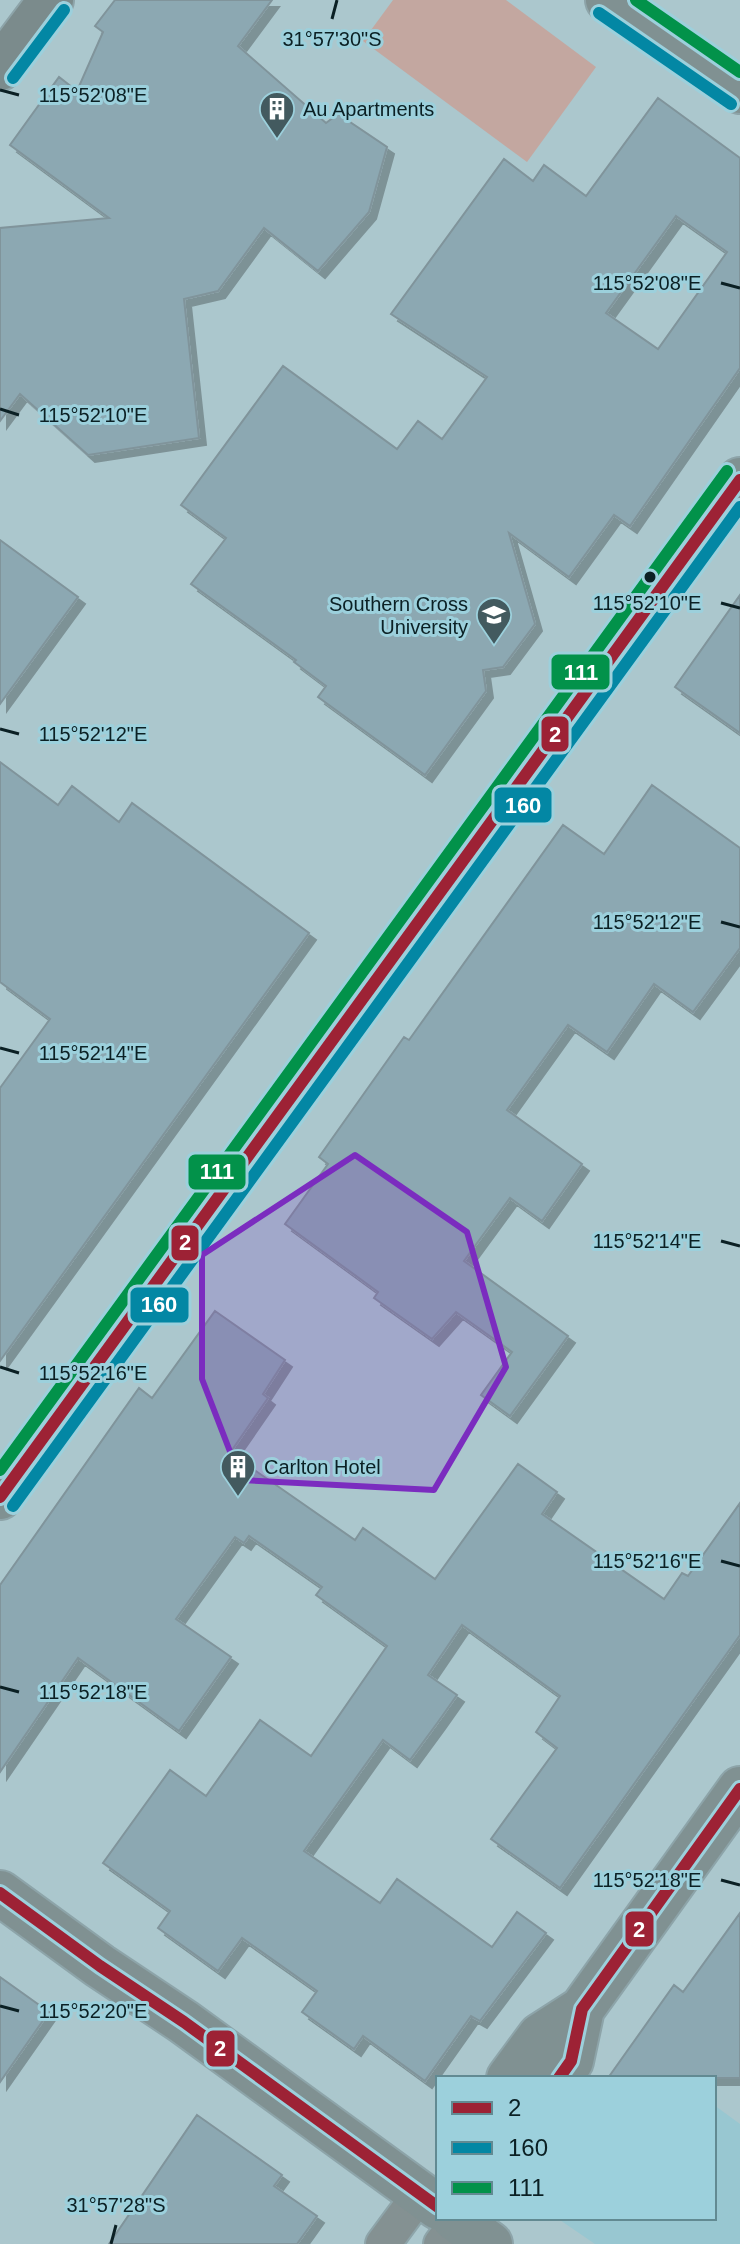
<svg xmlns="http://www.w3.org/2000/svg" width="740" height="2244" viewBox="0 0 740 2244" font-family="Helvetica,sans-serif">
  <defs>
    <filter id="shadow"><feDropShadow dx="7" dy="7" stdDeviation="0" flood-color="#0004"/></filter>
  </defs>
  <rect width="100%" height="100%" fill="#abc7cd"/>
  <!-- built -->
  <path fill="#98c7d1" d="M714 2105 740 2124V2244H595L557 2218H714Z"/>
  <!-- green -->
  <path fill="#c3a7a0" d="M393 0H506L596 67 527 162 363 41Z"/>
  <!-- building -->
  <path fill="#8ca8b2" stroke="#80949b" stroke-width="2" fill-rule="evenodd" filter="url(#shadow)" d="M115 0H272L238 46 326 123 338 114 387 147 369 212 318 271 264 228 218 291 184 299 199 438 88 455 20 394 0 421V228L109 218 10 145 59 77 77 91 103 32 95 26Z
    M658 98 740 158V368L630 526 614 515 569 577 509 533 535 624 503 667 483 670 486 691 425 775 318 697 326 686 294 662 296 660 191 584 226 538 181 505 283 366 397 449 418 421 442 439 487 377 391 314 504 159 533 181 544 165 586 196ZM676 216 727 252 658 349 606 313Z
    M0 540 78 597 0 704Z
    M740 595V733L675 687Z
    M0 762 58 805 72 786 119 822 132 803 309 933 0 1361V1088L50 1019 0 982Z
    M652 785 740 848V948L693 1012 654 984 607 1052 568 1025 507 1110 582 1164 542 1221 510 1198 464 1261 568 1336 510 1416 481 1395 512 1352 456 1312 432 1339 374 1298 378 1292 285 1224 328 1164 319 1157 404 1037 409 1040 563 825 604 854Z
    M215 1311 285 1360 263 1394 268 1398 230 1453 355 1540 363 1528 435 1579 518 1464 557 1492 542 1514 664 1599 682 1573 688 1576 740 1503V1635L560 1888 491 1839 557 1748 536 1732 560 1696 462 1625 428 1675 457 1695 438 1722 410 1760 383 1740 304 1851 380 1903 397 1879 492 1947 517 1912 546 1933 480 2021 471 2016 425 2081 363 2036 354 2049 302 2012 317 1991 242 1938 218 1971 158 1928 170 1911 103 1863 170 1770 206 1796 260 1720 311 1756 387 1646 316 1595 322 1587 249 1536 244 1543 235 1537 176 1619 231 1657 179 1731 78 1658 0 1772V1585L139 1388 152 1398Z
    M740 1913V2078H608L674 1985 683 1992Z
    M0 1977 49 2012 0 2082Z
    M197 2115 282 2175 274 2186 317 2216 297 2244H109Z"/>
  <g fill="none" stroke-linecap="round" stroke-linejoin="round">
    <defs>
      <path id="street" d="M383 2244 420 2194
        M441 2244 458 2221"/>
      <path id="secondary" d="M608 0 740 91
        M0 1497 740 480
        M0 1893 100 1966 184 2022 438 2207
        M509 2078 540 2036 582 2009 740 1789
        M559 2078 571 2061 582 2009
        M454 2218 490 2244"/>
      <path id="primary" d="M0 68 51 0"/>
    </defs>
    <!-- street casing -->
    <use href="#street" stroke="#8da4a9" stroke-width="38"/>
    <!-- secondary casing -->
    <use href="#secondary" stroke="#8da4a9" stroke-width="48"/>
    <!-- primary casing -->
    <use href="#primary" stroke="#8da4a9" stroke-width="48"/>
    <!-- street -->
    <use href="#street" stroke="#849192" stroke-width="34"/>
    <!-- secondary -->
    <use href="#secondary" stroke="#809192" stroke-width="44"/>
    <!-- primary -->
    <use href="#primary" stroke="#7b8b8c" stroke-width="44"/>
    <defs>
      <path id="bus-1" d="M0 1497 740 480
        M0 1893 100 1966 184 2022 438 2207
        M559 2078 571 2061 582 2009 740 1789"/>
      <path id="bus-2" d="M599 13 731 104
        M13 78 64 10
        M13 1506 740 507"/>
      <path id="bus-3" d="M636 0 740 72
        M0 1470 727 471"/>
    </defs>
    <!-- bus-1 casing -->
    <use href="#bus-1" stroke="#9cd0dc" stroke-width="18"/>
    <!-- bus-2 casing -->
    <use href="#bus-2" stroke="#9cd0dc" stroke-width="18"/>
    <!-- bus-3 casing -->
    <use href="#bus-3" stroke="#9cd0dc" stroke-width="18"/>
    <!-- bus-1 -->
    <use href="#bus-1" stroke="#9d2235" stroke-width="12"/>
    <!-- bus-2 -->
    <use href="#bus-2" stroke="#0387a4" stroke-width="12"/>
    <!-- bus-3 -->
    <use href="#bus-3" stroke="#02924a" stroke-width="12"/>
  </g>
  <!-- marked area -->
  <path fill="#7b2cbf" fill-opacity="0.2" stroke="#7b2cbf" stroke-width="6" stroke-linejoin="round" d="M355 1155 467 1232 506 1367 434 1490 241 1480 202 1379V1255Z"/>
  <!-- ticks -->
  <path fill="none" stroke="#0b2024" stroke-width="3" d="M332 19 337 0M0 90 19 95M721 283 740 288M0 409 19 415M721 603 740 608M0 729 19 734M721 922 740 927M0 1048 19 1053M721 1241 740 1246M0 1367 19 1373M721 1561 740 1566M0 1687 19 1692M721 1880 740 1885M0 2006 19 2011M111 2244 116 2225"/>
  <!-- icons -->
  <defs>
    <symbol id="building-pin" viewBox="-11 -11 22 30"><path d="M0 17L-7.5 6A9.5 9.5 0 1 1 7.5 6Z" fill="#435a5f" stroke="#9cd0dc"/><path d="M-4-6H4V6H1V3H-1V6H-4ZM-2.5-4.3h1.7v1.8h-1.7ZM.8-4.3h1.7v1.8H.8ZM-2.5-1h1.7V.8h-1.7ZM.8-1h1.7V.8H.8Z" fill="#fff"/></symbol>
    <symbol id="university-pin" viewBox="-11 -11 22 30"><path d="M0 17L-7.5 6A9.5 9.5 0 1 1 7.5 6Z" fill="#435a5f" stroke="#9cd0dc"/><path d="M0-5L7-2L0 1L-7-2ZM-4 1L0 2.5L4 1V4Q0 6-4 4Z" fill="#fff"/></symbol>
  </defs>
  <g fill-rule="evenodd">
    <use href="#building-pin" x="257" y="89" width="40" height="54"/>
    <use href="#university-pin" x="474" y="595" width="40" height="54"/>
    <use href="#building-pin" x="218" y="1447" width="40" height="54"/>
  </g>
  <!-- markers -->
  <circle fill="#0b2024" stroke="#9cd0dc" stroke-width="3" cx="650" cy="577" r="7"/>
  <g text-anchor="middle" stroke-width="6" stroke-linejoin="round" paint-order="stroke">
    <!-- poi labels -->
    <g font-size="20" fill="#0b2024" stroke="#9cd0dc" text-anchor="start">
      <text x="303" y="116">Au Apartments</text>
      <text x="468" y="611" text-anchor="end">Southern Cross<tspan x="468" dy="23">University</tspan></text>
      <text x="264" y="1474">Carlton Hotel</text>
    </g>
  </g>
  <g font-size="20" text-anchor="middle" fill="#0b2024" stroke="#9cd0dc" stroke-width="6" stroke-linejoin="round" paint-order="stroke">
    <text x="332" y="46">31°57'30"S</text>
    <text x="93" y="102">115°52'08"E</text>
    <text x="647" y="290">115°52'08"E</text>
    <text x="93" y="422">115°52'10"E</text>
    <text x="647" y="610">115°52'10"E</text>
    <text x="93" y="741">115°52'12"E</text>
    <text x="647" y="929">115°52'12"E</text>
    <text x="93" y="1060">115°52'14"E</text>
    <text x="647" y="1248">115°52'14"E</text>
    <text x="93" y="1380">115°52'16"E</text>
    <text x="647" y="1568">115°52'16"E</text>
    <text x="93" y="1699">115°52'18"E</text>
    <text x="647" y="1887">115°52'18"E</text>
    <text x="93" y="2018">115°52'20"E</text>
    <text x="116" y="2212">31°57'28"S</text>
  </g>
  <g stroke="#9cd0dc" stroke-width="3">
    <rect x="550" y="653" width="61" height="38" rx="8" fill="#02924a"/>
    <rect x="540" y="715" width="30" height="38" rx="8" fill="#9d2235"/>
    <rect x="493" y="786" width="60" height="38" rx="8" fill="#0387a4"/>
    <rect x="187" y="1153" width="60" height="38" rx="8" fill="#02924a"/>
    <rect x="170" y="1224" width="30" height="38" rx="8" fill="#9d2235"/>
    <rect x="129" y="1286" width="61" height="38" rx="8" fill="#0387a4"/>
    <rect x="624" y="1910" width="31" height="38" rx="8" fill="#9d2235"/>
    <rect x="205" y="2029" width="31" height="39" rx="8" fill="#9d2235"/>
  </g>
  <g font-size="22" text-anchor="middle" font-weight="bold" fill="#fff">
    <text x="581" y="680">111</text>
    <text x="555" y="742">2</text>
    <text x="523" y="813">160</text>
    <text x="217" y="1179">111</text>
    <text x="185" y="1250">2</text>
    <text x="159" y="1312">160</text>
    <text x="639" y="1937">2</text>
    <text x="220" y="2056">2</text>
  </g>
  <!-- legend -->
  <rect x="436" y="2076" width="280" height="144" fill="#9cd0dc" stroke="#628a92" stroke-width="2"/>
  <rect x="452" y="2102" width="40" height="12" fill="#9d2235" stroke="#628a92" stroke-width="2"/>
  <text x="508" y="2116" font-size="24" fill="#0b2024">2</text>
  <rect x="452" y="2142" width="40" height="12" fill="#0387a4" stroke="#628a92" stroke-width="2"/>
  <text x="508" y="2156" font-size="24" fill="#0b2024">160</text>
  <rect x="452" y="2182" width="40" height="12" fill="#02924a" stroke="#628a92" stroke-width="2"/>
  <text x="508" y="2196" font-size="24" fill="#0b2024">111</text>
</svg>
